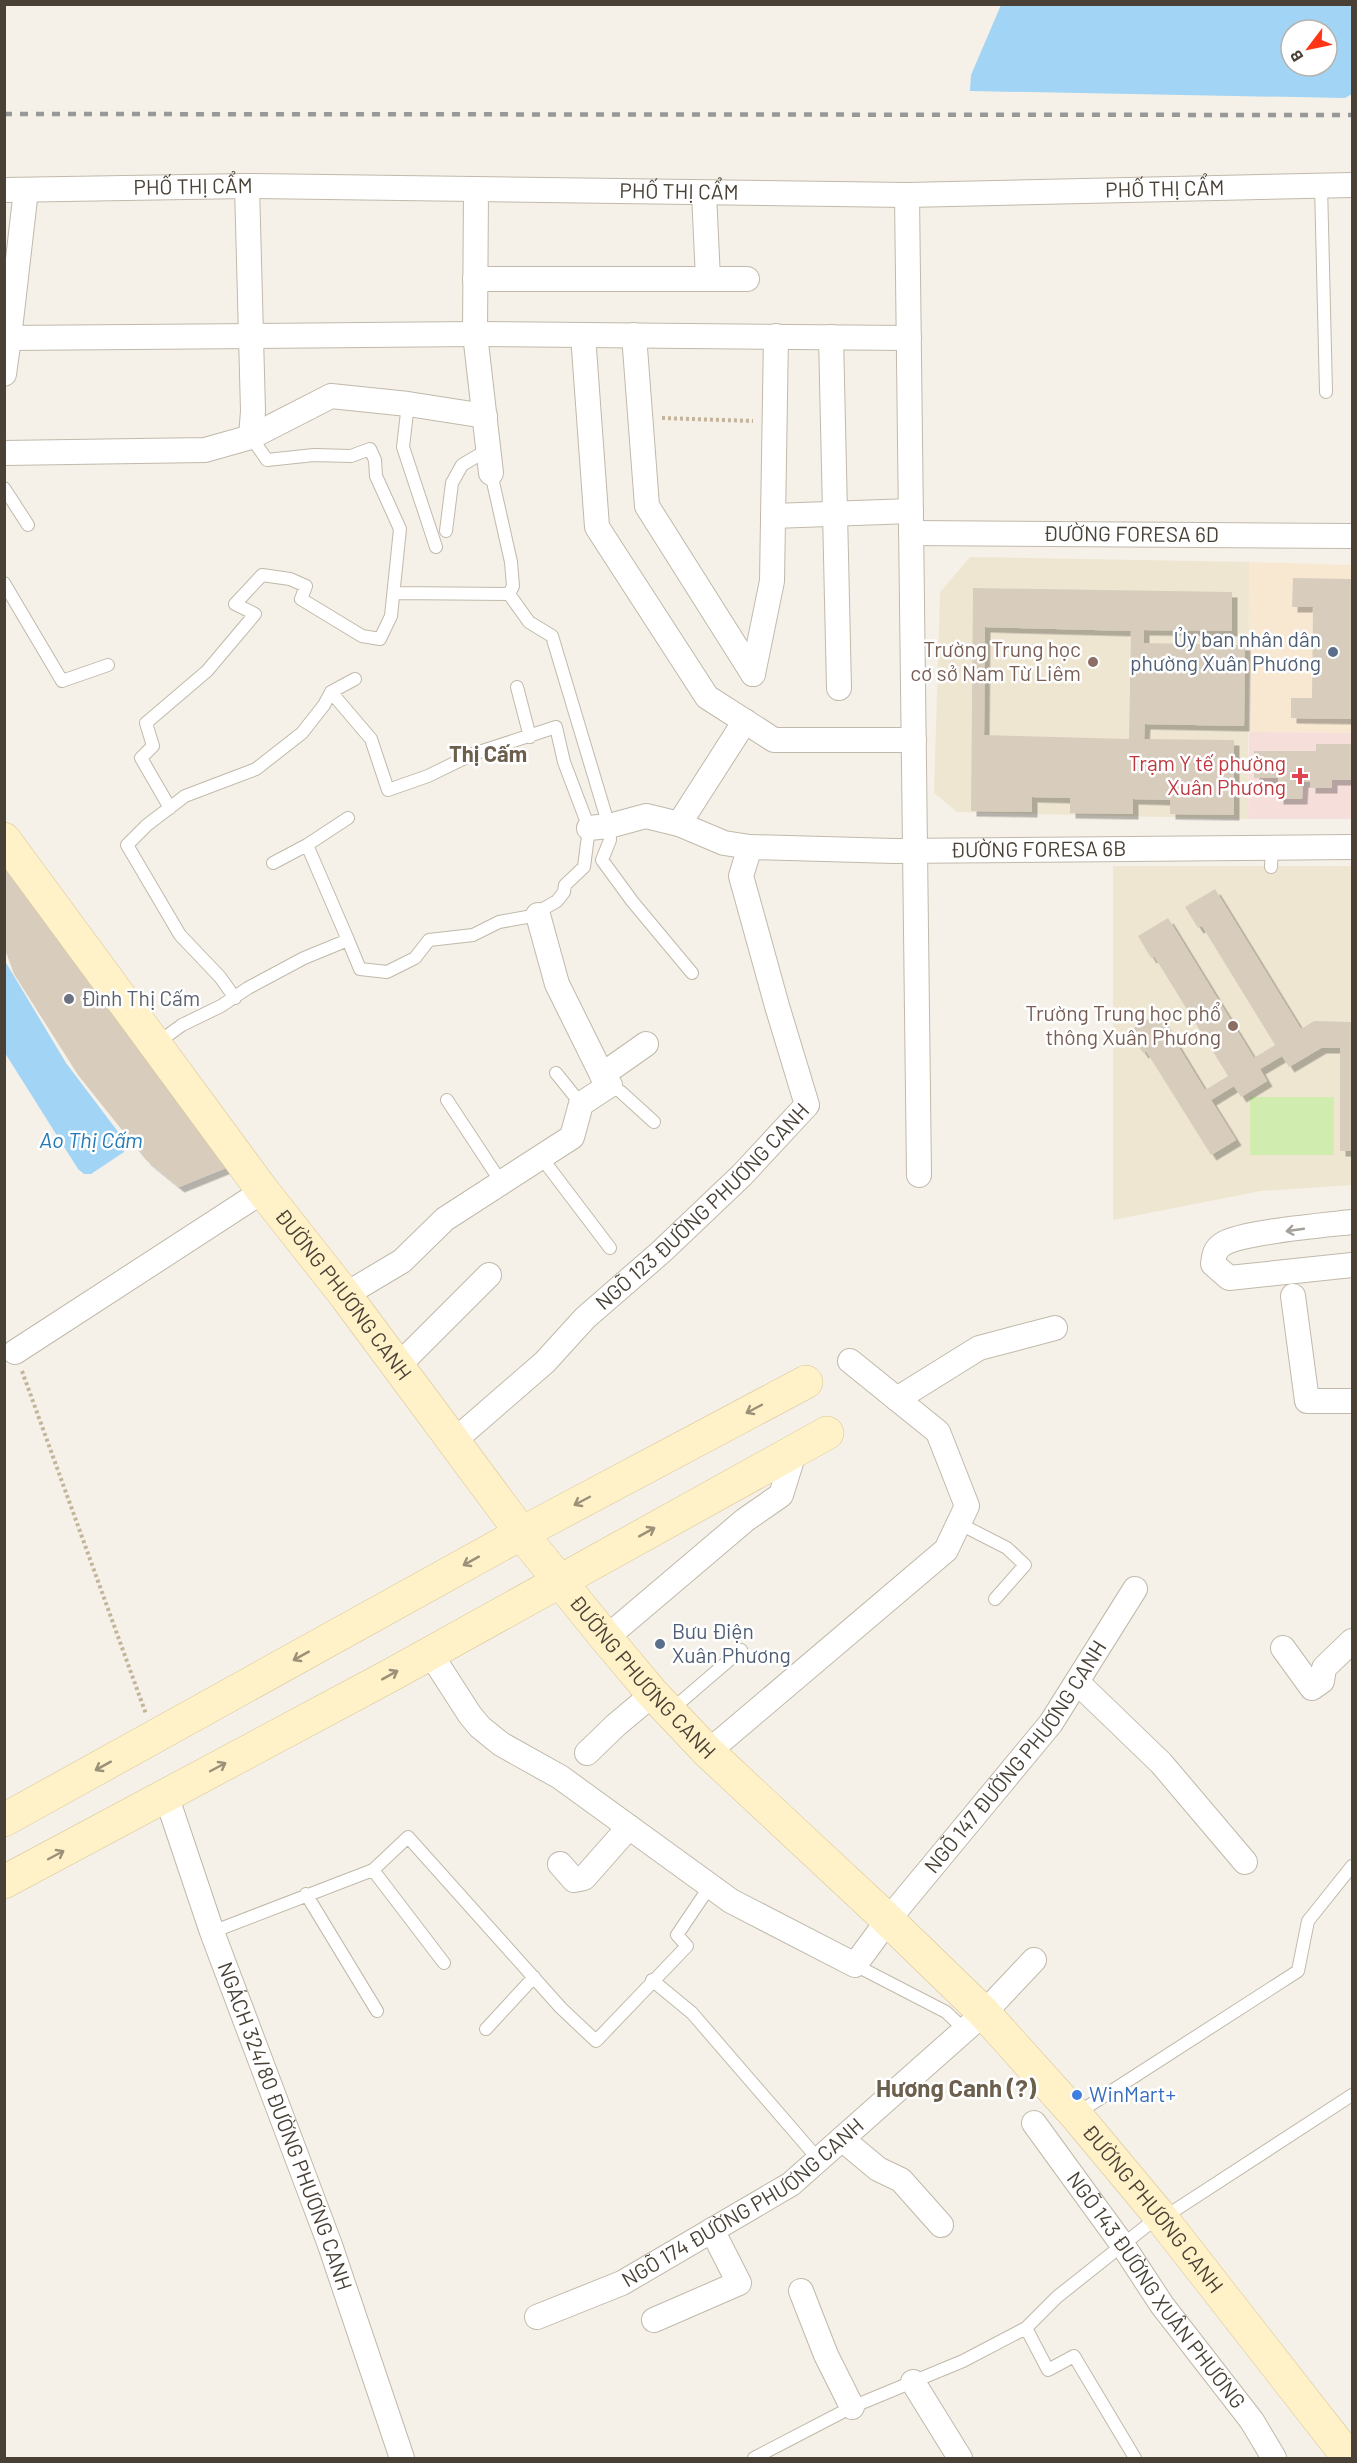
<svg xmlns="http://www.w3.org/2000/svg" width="1357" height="2463" viewBox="0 0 1357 2463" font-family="Barlow,sans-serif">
  <defs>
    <filter id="shadow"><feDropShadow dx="5.5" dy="5.5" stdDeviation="0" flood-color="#0004"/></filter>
  </defs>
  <rect width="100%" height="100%" fill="#f5f1e8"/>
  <!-- commercial -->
  <path fill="#f8e8d2" d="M1249 562 1352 565V733L1249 732Z"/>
  <!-- education -->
  <path fill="#efe6d1" d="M970 557 1249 562 1248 819 957 812 934 793 940 592Z
    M1113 866H1352V1185L1261 1191 1113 1220Z"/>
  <!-- medical -->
  <path fill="#f6dedb" d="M1249 732 1352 733V819H1248Z"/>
  <!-- green -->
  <path fill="#d1ecaf" d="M1250 1097H1334V1155H1250Z"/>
  <!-- water -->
  <path fill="#a1d4f5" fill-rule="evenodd" d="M1350 4 1352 13V94L1345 98 970 91 971 75 1001 5ZM1291 30H1327V66H1291Z
    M5 961 66 1063 125 1141 124 1152 91 1174H84L78 1169 5 1053Z"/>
  <!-- building -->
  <path fill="#d8cdbd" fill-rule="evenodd" filter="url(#shadow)" d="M1293 578 1352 579V719L1291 718V698H1312L1313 607H1292Z
    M973 588 1232 592V631L1144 630V643L1245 645 1244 726 1145 724 1144 739 1234 740V815L1170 814V800L1133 799V814L1070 813V798L1032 797V812L971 811ZM985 627 1131 631 1129 739 984 735Z
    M1316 744H1352V780H1332V788H1310V782H1303L1302 799H1278V778H1254V751H1316Z
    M4 863 238 1163 179 1187 146 1160 78 1075 14 974 4 947Z
    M1215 889 1301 1029 1314 1021 1352 1022V1151H1340V1048H1321L1289 1067 1282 1056 1260 1069 1267 1081 1241 1097 1234 1086 1211 1100 1236 1140 1211 1155 1146 1051 1143 1053 1129 1031 1158 1013 1205 1090 1228 1076 1154 956 1151 958 1138 936 1168 918 1254 1058 1275 1045 1202 926 1198 928 1185 907Z"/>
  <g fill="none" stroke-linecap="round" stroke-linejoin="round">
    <defs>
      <path id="lane" d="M1321 185 1326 392
        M408 404 403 447 436 547
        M491 473 511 562 513 586 509 594
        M4 488 28 525
        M446 531 452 483 462 465 489 449
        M4 583 62 681 108 665
        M395 593 509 594 529 622 552 636 609 826 610 840 602 860 632 901 692 973
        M517 687 530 737
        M331 692 355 679
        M170 808 141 758 153 746 146 723 207 671 255 614 235 604 262 575 290 579 306 586 301 599 362 636 380 639 391 616 400 529 376 476 375 460 370 449 351 456 314 455 267 460 251 437
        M307 845 348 940
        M273 863 307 845 348 818
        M1271 867 1272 848
        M235 998 220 977 180 935 127 845 147 825 185 796 256 769 302 733 324 705 331 692
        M157 1043 182 1025 221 1006 248 988 304 958 348 940 360 969 387 972 415 958 429 940 473 935 499 922 538 915 543 909 557 901 564 892 565 885 584 867 589 828 564 762 556 727 473 754 428 776 388 790 371 739 331 692
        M556 1073 581 1104
        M610 1085 621 1092 654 1122
        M447 1100 501 1182
        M541 1157 610 1248
        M958 1523 1007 1548 1025 1565 995 1599
        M670 1711 741 1650
        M373 1870 444 1963
        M306 1894 377 2011
        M212 1932 373 1870 408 1837 561 2008 596 2041 687 1946 677 1935 710 1886
        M855 1965 946 2012 965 2030
        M652 1980 692 2013 819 2160
        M486 2029 534 1977
        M1076 2114 1298 1971 1308 1921 1352 1866
        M1163 2218 1352 2095
        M1026 2328 1048 2370 1074 2356 1135 2458
        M754 2458 852 2407 963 2361 1026 2328 1057 2297 1159 2216"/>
      <g id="street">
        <path d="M247 186 253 411 251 437"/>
        <path id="s1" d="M4 190 247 186 907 195 1352 185"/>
        <path d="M26 190 9 338 475 334 909 338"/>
        <path d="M476 191 475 334 491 473"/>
        <path d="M704 193 708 279"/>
        <path d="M907 195 919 1175"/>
        <path d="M475 279H747"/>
        <path d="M583 335 597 527 707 697 774 740H914"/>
        <path d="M634 335 647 506 753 674"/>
        <path d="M831 337 839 688"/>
        <path d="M4 374 9 338"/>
        <path d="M4 453 205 450 251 437 331 396 408 404 485 416"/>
        <path d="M773 516 911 511"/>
        <path id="s2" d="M911 533 1352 536"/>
        <path d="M753 674 772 581 776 336"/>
        <path d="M679 824 745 721"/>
        <path id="s3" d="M589 828 609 826 646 816 679 824 724 843 750 847 894 851 1352 847"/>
        <path d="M602 1075 646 1044"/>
        <path d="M1352 1222C1326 1225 1241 1232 1223 1244 1215 1249 1214 1255 1213 1264L1229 1278 1352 1265"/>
        <path d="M345 1295 402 1261 445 1219 572 1137 581 1104 610 1085 602 1075 557 984 538 915"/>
        <path d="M1293 1296 1307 1401H1352"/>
        <path d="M15 1352 263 1191"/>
        <path d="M398 1366 489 1275"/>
        <path d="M897 1399 979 1348 1055 1328"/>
        <path id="s4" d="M454 1441 545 1362 585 1318 661 1252 742 1175 807 1105 777 1006 741 876 750 847"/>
        <path d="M606 1638 745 1520 781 1495 795 1450"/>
        <path d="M1283 1648 1312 1688 1322 1681 1324 1668 1352 1641"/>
        <path id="s5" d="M430 1653 470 1715 480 1727 501 1744 560 1777 731 1901 855 1965 888 1920 1051 1723 1135 1589"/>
        <path d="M1077 1682 1161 1763 1245 1862"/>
        <path d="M708 1752 946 1550 967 1506 938 1432 850 1361"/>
        <path d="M587 1753 616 1725 653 1694"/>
        <path id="s6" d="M166 1795 212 1932 330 2245 402 2458"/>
        <path d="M560 1864 574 1880 584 1878 629 1827"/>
        <path id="s7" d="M1034 2123 1122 2244 1162 2305 1252 2421 1274 2458"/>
        <path d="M842 2139 878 2169 901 2180 941 2225"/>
        <path d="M801 2291 826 2355 852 2407"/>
        <path id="s8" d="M537 2317 622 2283 791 2184 984 2013 1034 1960"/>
        <path d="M654 2320 739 2283 712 2230"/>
        <path d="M913 2382 960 2458"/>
      </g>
      <g id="secondary">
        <path id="s9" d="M4 839 263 1191 345 1295 529 1543 606 1638 653 1694 708 1752 888 1920 984 2013 1075 2114 1160 2216 1349 2458"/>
        <path d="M4 1820 522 1533 806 1382"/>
        <path d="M4 1882 391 1675 827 1433"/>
      </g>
    </defs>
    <!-- lane casing -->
    <use href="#lane" stroke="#c1b9aa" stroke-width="14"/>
    <!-- street casing -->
    <use href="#street" stroke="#c1b9aa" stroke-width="26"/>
    <!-- secondary casing -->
    <use href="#secondary" stroke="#d8c595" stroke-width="34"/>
    <!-- path -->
    <path stroke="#c4b59a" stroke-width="4" stroke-dasharray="3 3" stroke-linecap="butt" d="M662 418 753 421
      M22 1371 146 1714"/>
    <!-- lane -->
    <use href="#lane" stroke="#fff" stroke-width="12"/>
    <!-- street -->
    <use href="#street" stroke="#fff" stroke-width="24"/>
    <!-- secondary -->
    <use href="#secondary" stroke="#fff1c8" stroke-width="33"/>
    <!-- rail -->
    <path stroke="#989898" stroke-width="4.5" stroke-dasharray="8 8" stroke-linecap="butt" d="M4 114 1352 115"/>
  </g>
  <!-- one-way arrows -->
  <defs><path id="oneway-shaft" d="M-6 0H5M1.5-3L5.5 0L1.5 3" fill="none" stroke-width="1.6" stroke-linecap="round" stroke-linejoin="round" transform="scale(1.5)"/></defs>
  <use stroke="#a4a09a" href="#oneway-shaft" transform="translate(1295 1230) rotate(172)"/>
  <g stroke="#9b9078">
    <use href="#oneway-shaft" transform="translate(754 1409) rotate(152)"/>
    <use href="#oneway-shaft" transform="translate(582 1501) rotate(152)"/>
    <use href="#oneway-shaft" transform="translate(647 1532) rotate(-29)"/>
    <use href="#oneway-shaft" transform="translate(471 1561) rotate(151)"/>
    <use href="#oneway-shaft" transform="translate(301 1656) rotate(151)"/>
    <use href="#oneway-shaft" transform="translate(390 1675) rotate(-29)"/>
    <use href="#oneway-shaft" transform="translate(103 1766) rotate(151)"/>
    <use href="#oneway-shaft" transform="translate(218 1767) rotate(-28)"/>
    <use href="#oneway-shaft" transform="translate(56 1855) rotate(-28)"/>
  </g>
  <!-- markers -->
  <g fill="#5c6f8a" stroke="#fff" stroke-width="2">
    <circle cx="1333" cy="652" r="6"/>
    <circle cx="660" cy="1644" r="6"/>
  </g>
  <g fill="#8d6e63" stroke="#fff" stroke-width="2">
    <circle cx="1093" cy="662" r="6"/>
    <circle cx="1233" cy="1026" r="6"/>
  </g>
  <path fill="#e0444e" stroke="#fff" stroke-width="2" d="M1297 767h6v6h6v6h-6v6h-6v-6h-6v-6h6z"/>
  <circle fill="#6b7280" stroke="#fff" stroke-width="2" cx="69" cy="999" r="6"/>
  <circle fill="#3f7fe0" stroke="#fff" stroke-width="2" cx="1077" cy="2095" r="6"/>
  <g text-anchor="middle" stroke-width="5" stroke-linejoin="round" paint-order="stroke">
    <!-- street labels -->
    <g font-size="21" fill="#494136" stroke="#fff">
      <text dy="7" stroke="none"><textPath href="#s1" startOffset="189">PHỐ THỊ CẨM</textPath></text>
      <text dy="7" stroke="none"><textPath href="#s1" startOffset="1161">PHỐ THỊ CẨM</textPath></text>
      <text dy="7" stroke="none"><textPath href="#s1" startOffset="675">PHỐ THỊ CẨM</textPath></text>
      <text dy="7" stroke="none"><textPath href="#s2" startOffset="220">ĐƯỜNG FORESA 6D</textPath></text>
      <text dy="7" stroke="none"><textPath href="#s3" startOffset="456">ĐƯỜNG FORESA 6B</textPath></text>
      <text dy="7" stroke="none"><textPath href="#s4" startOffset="342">NGÕ 123 ĐƯỜNG PHƯƠNG CANH</textPath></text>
      <text dy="7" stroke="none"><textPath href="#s9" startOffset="568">ĐƯỜNG PHƯƠNG CANH</textPath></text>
      <text dy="7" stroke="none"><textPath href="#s9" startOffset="1054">ĐƯỜNG PHƯƠNG CANH</textPath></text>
      <text dy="7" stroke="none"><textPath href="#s5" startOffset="798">NGÕ 147 ĐƯỜNG PHƯƠNG CANH</textPath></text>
      <text dy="7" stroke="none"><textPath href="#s6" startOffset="352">NGÁCH 324/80 ĐƯỜNG PHƯƠNG CANH</textPath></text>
      <text dy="7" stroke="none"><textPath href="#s8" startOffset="237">NGÕ 174 ĐƯỜNG PHƯƠNG CANH</textPath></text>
      <text dy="7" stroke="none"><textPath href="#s9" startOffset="1792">ĐƯỜNG PHƯƠNG CANH</textPath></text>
      <text dy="7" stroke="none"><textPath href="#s7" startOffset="207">NGÕ 143 ĐƯỜNG XUÂN PHƯƠNG</textPath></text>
    </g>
    <!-- service labels -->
    <g font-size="21" fill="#4e5e75" stroke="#fff" text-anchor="end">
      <text x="1321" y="647">Ủy ban nhân dân<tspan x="1321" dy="24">phường Xuân Phương</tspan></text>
      <text x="672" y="1639" text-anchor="start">Bưu Điện<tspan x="672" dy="24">Xuân Phương</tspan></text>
    </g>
    <!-- education labels -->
    <g font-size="21" fill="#785e54" stroke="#fff" text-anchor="end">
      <text x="1081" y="657">Trường Trung học<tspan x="1081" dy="24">cơ sở Nam Từ Liêm</tspan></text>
      <text x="1221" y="1021">Trường Trung học phổ<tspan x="1221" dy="24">thông Xuân Phương</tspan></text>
    </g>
    <!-- health labels -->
    <g font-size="21" fill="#be3a42" stroke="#fff" text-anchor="end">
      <text x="1286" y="771">Trạm Y tế phường<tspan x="1286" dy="24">Xuân Phương</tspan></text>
    </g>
    <!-- worship labels -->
    <g font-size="21" fill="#5b616d" stroke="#fff" text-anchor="start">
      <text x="81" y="1006">Đình Thị Cấm</text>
    </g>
    <!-- shop labels -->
    <g font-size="21" fill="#366cbe" stroke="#fff" text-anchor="start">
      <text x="1089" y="2102">WinMart+</text>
    </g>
    <!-- neighbourhood labels -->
    <g font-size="22" font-weight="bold" fill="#6d5f4d" stroke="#fff">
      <text x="488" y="762">Thị Cấm</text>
    </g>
    <!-- water labels -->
    <g font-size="22" font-style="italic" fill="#267ab4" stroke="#fff">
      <text x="91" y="1148">Ao Thị Cấm</text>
    </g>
    <!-- quarter labels -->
    <g font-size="24" font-weight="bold" fill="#6d5f4d" stroke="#fff">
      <text x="956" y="2097">Hương Canh (?)</text>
    </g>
  </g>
  <!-- border -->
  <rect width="1357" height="2463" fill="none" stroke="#494136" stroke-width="12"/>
  <!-- north arrow -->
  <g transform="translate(1309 48) rotate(238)"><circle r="28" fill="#ffffff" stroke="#b6b3af" stroke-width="1.5"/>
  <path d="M0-4.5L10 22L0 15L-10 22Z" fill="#ff3515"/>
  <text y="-9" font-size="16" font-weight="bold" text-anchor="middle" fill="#494136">B</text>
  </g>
</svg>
